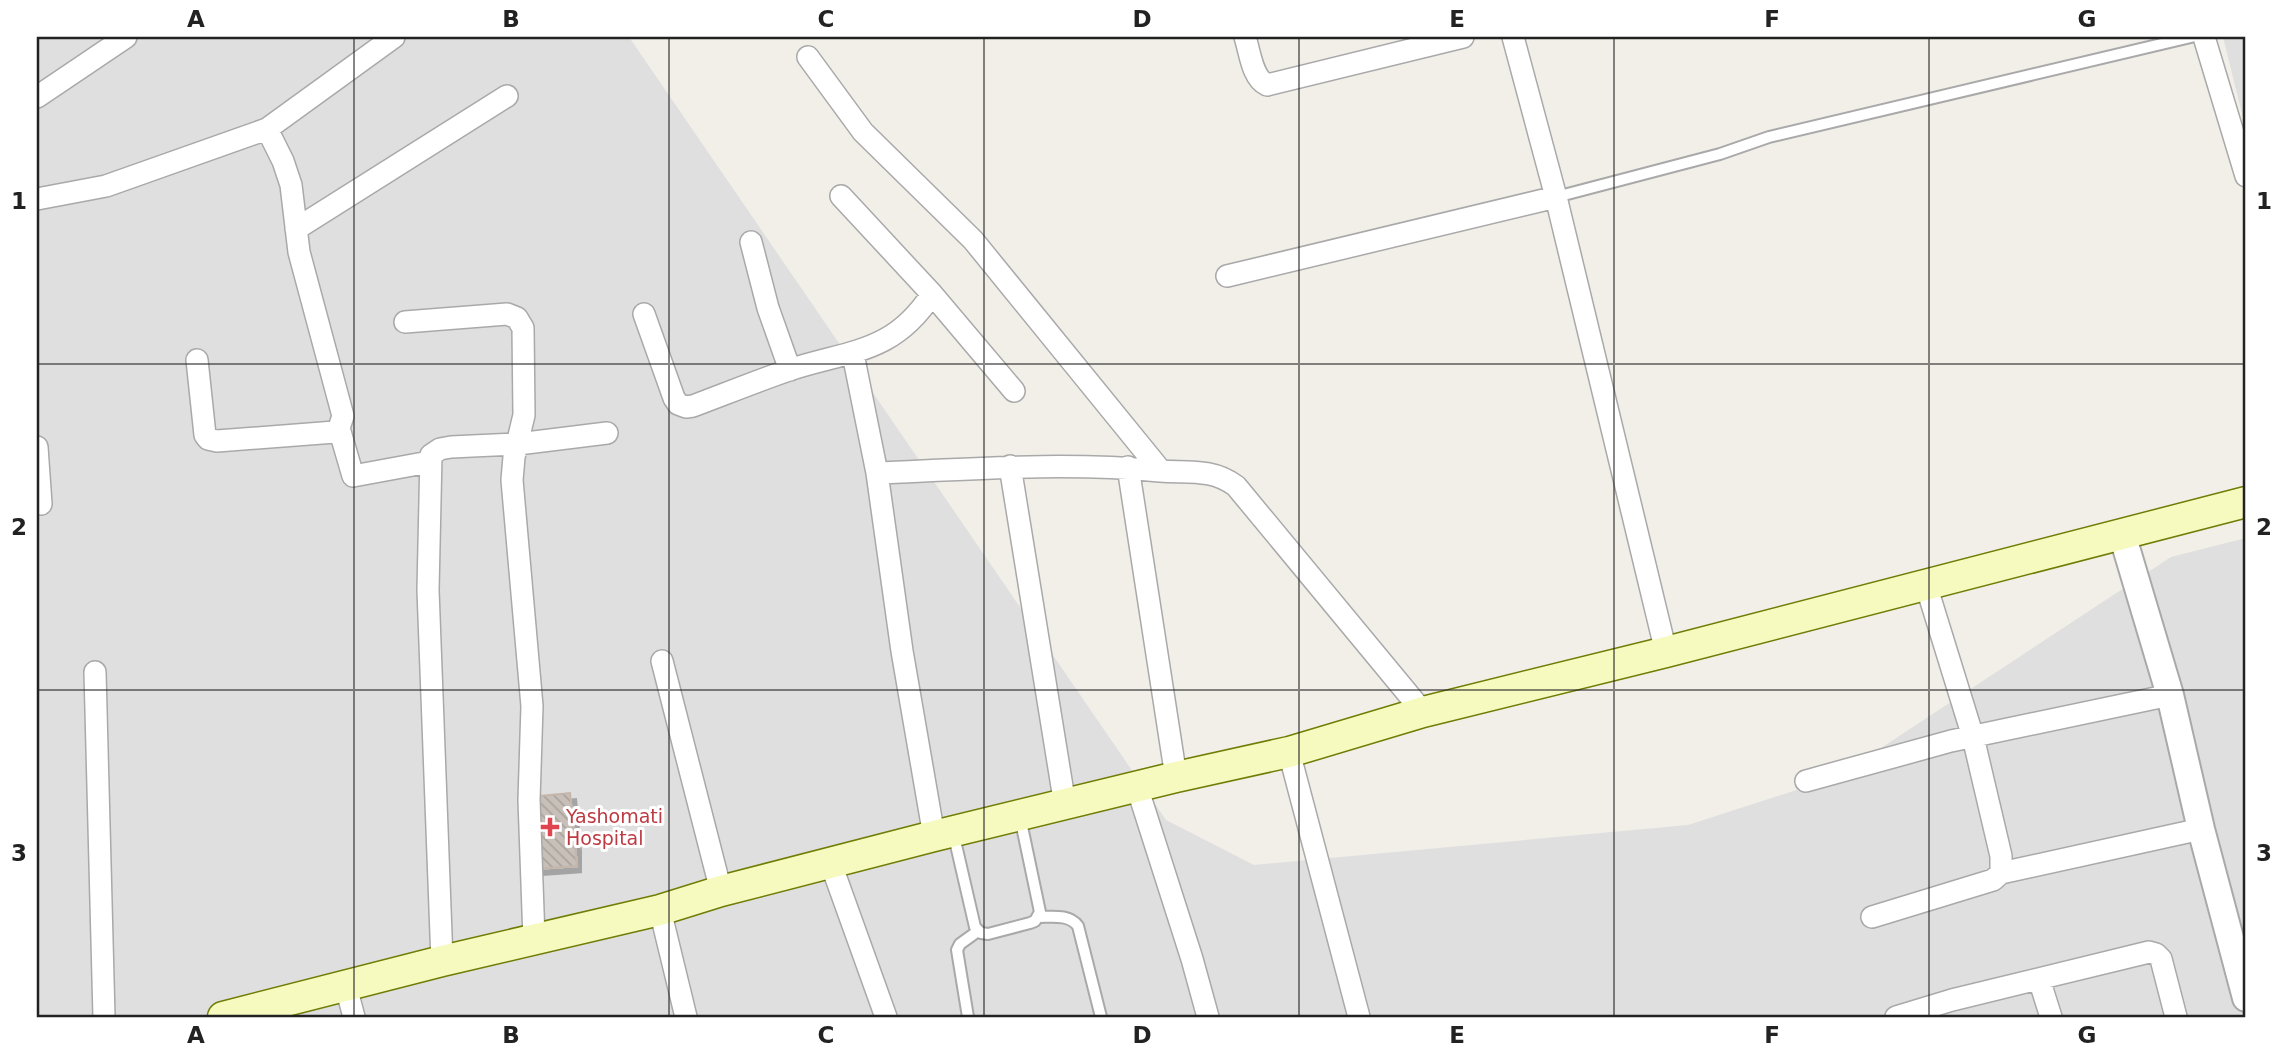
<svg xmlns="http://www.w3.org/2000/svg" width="2283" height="1054" viewBox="0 0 2283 1054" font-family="'DejaVu Sans',sans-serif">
  <defs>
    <pattern id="building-back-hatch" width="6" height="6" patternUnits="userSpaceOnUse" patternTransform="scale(1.75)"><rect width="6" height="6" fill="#c7bfb8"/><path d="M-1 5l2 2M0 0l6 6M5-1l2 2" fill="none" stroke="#aba49e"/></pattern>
    <filter id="shadow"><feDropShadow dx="6" dy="6" stdDeviation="0" flood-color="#0004"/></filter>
  </defs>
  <rect width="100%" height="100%" fill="#f2efe9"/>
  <!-- residential -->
  <path fill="#e0dfdf" d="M37 37H629L1166 820 1254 865 1688 825 1837 777 2171 557 2246 538V1017H37Z
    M2223 37H2246V130Z"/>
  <!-- building -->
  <path fill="url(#building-back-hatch)" stroke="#c4b6ab" stroke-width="2" filter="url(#shadow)" d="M570 793 577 866 537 869 530 797Z"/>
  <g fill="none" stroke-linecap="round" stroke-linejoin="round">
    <defs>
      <path id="service" d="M1556 197 1720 154 1769 137 2191 37
        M953 832 975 927 981 933 988 934 1030 923 1035 921 1040 912 1020 817
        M1039 917C1052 917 1069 914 1078 926L1101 1017
        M968 1017 957 950 960 944 978 931"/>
      <path id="minor" d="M1245 37C1250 52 1252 78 1267 85L1463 37
        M1513 37 1556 197 1666 652
        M2204 37 2246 176
        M808 57 863 132 973 240 1161 471
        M37 97 126 37
        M841 196 932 294 1014 391
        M37 199 106 186 267 129 394 37
        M296 229 507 96
        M751 242 768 308 790 370
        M1227 276 1556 197
        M644 314 674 398 678 404 686 407 693 406C725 394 757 381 789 370 850 350 893 354 932 294
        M405 322 507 314 517 318 523 328 524 415 514 457 512 480 532 706 529 800 534 939
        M853 354 877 473 902 651 934 836
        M197 360 205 435 208 439 217 441 335 432 339 428 343 416 299 252 291 185 283 161 267 129
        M339 428 353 476 429 462
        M37 447 41 504
        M1010 466 1065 805
        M1128 467 1176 777
        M877 473C972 469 1065 462 1160 471 1188 473 1212 468 1236 486L1423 712
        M662 661 721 891
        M95 672 104 1017
        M1289 752 1359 1017
        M1806 781 1951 741 2170 695
        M1137 787 1192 959 1208 1017
        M831 864 886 1017
        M2001 873 2201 829
        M660 910 686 1017
        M1872 917 1993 880 2001 873V856L1973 737 1926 585
        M442 961 428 590 431 455 440 449 451 447 518 444 607 433
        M2039 979 2051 1017
        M346 987 354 1017
        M1896 1017 1952 1000 2149 952 2156 954 2161 959 2176 1017"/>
      <path id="tertiary" d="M2122 534 2170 695 2201 829 2246 998"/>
      <path id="secondary" d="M223 1017 442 961 660 910 721 891 934 836 1176 777 1289 752 1423 712 1666 652 2246 502"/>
    </defs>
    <!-- service casing -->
    <use href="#service" stroke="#a9a9a9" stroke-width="14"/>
    <!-- minor casing -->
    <use href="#minor" stroke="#a9a9a9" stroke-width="24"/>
    <!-- tertiary casing -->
    <use href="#tertiary" stroke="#a9a9a9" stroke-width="30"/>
    <!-- secondary casing -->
    <use href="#secondary" stroke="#707d05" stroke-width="33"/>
    <!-- service -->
    <use href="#service" stroke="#fff" stroke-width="10"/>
    <!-- minor -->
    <use href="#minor" stroke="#fff" stroke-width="21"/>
    <!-- tertiary -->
    <use href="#tertiary" stroke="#fff" stroke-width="26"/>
    <!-- secondary -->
    <use href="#secondary" stroke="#f7fabf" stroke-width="30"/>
  </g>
  <!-- grid -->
  <path fill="none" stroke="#222" stroke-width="2" stroke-opacity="0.55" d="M354 37V1017M669 37V1017M984 37V1017M1299 37V1017M1614 37V1017M1929 37V1017M37 364H2246M37 690H2246"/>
  <!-- markers -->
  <path fill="#e0444e" stroke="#fff" stroke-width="2.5" d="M546.5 816.5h7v7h7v7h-7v7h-7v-7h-7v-7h7z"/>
  <g text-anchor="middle" stroke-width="6" stroke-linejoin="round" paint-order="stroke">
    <!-- health labels -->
    <g font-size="19" fill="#be3a42" stroke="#fff" text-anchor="start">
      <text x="566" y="823">Yashomati<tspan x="566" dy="22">Hospital</tspan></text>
    </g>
  </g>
  <!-- border -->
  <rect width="2283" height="1054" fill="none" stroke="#ffffff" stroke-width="77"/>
  <rect x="38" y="38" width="2206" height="978" fill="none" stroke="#222" stroke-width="2.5"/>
  <g font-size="23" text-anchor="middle" font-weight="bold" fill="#222">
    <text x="196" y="27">A</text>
    <text x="511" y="27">B</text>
    <text x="826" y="27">C</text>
    <text x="1142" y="27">D</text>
    <text x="1457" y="27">E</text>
    <text x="1772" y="27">F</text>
    <text x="2087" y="27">G</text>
    <text x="19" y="209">1</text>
    <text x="2264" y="209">1</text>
    <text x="19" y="535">2</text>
    <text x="2264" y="535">2</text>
    <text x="19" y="861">3</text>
    <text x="2264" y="861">3</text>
    <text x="196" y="1043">A</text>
    <text x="511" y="1043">B</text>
    <text x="826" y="1043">C</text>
    <text x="1142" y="1043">D</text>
    <text x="1457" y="1043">E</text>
    <text x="1772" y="1043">F</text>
    <text x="2087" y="1043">G</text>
  </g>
</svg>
